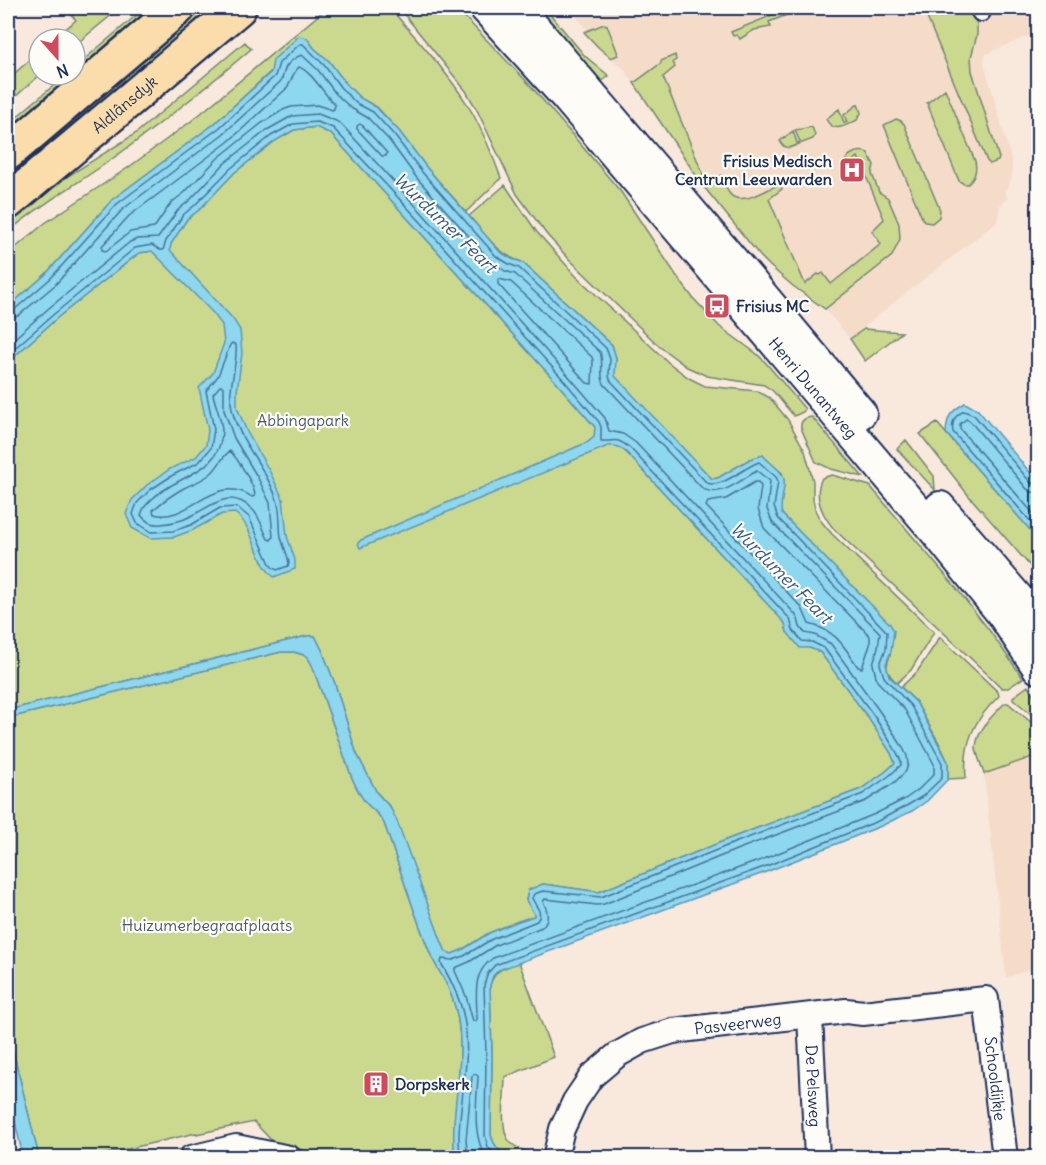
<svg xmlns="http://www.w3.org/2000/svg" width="1046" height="1165" viewBox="0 0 1046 1165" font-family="Delius,sans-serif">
  <rect width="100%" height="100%" fill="#f8e9dc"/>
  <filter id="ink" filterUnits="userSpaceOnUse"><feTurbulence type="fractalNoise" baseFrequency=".0167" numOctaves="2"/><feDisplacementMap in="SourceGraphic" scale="12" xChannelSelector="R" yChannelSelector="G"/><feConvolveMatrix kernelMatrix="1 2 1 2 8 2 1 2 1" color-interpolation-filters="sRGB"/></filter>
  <g filter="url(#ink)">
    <!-- built -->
    <path fill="#f4dcc9" d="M569 8H1038V32L986 54 984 59 985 66 1012 162V177L1009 185 1004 191 1008 198 1000 206 997 222 896 301 850 339 825 309 793 286 771 267 760 256 704 187 623 68 611 58Z
      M1038 755V966L1006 978 984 774Z"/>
    <!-- green -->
    <path fill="#cad98d" stroke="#728476" stroke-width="1.5" d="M65 8H120L75 45V39H54L76 20Z
      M145 8H161L8 136V124L66 75H75V67Z
      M197 8H208L139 77 8 188V168Z
      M327 8H390C418 41 451 75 473 114 484 134 493 156 501 178L466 212 427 168 399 131 377 107 360 98 346 84 329 61 314 48 307 38 214 124 113 199 45 275 8 307V254L45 223 129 167 194 119Z
      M399 8H456L530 85 621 192 676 275 693 298 719 326 757 354 766 363 805 409 803 412 794 416 773 391 764 385 707 376 687 367 660 347 569 259 547 235 517 194 476 108 466 91Z
      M537 8H545L585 56 609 76 601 82Z
      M790 8H804L769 22 771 27 754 30 740 39 737 35 733 36 731 32Z
      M923 8H936L940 17 960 8H970L977 24V35L971 57 972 71 999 158 998 161 990 164 987 161Z
      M604 24 607 25 617 51 618 55 611 58 598 47 584 32Z
      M245 42 251 49C203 90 154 130 102 166 70 188 37 207 8 232V218L38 195 135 134Z
      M39 52V75H40L8 103V79Z
      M675 55 676 60 673 62 675 67 663 77 707 184 721 175C724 181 726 188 729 193 739 207 765 191 777 185L781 186 782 189 769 199 805 284 818 274 820 275 823 273 831 284 881 244 872 231 884 219 858 157 846 167C842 155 858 149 868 153L874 165 872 174 879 192 888 198 899 224 900 239 892 256 825 309 793 286 771 267 760 256 704 187 634 83 661 63V61Z
      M945 89 975 161C977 170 975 178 968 184H964L959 181 927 103Z
      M858 104 861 113 857 120C845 126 833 134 826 119L839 109 844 123 847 122 844 115Z
      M896 119 901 121 904 124 940 210 939 217 932 223 925 222 922 218 884 125Z
      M316 127 331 134 556 382 595 427 614 445 618 446 626 452 785 623 787 632 810 648 820 652 869 719 891 753 895 763 885 772 861 789 731 838 599 892 543 884 529 890 526 900 534 914V916L516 922 489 933 462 950 452 954 446 952 442 943 390 807 377 793 356 752 335 684 322 650 315 636H307L8 710V362L57 318 139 253 152 251 161 259 187 219 199 210 234 173 275 141 294 130Z
      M812 127 815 135 813 139 789 148 783 146 780 141 793 131 797 143 800 142 795 130Z
      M505 185 536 231 576 276 669 363 689 378 705 386 757 391 770 398 788 420 805 451 813 481V500L816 512 821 521 832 534 934 632 911 670 897 683C879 665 890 666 891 648 892 640 890 632 889 624L782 514 780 508 784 481 782 473 769 462 750 459 718 478 712 479 614 376 616 358 612 345 522 262C498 255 485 234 469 216Z
      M864 329 902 332 865 361 850 339Z
      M812 417 863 477 831 469 816 462 801 428C800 420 805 418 812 417Z
      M937 423 1038 539V575L969 496 920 434Z
      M906 440 934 476 935 490 897 449Z
      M832 475 870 486 953 584 989 630 1023 678 1008 688H1002L833 528C821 513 813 496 822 478Z
      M940 637 998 692 999 696C974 720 963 742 966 778L948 779V762L938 741 916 702 901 687 917 672Z
      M281 652H294L307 656 312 665 352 778C356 787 360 796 367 804 375 812 378 812 384 823 399 866 413 910 430 953 434 963 440 972 445 981 451 993 456 1007 458 1020 466 1066 450 1112 455 1157H330L273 1142 254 1122 196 1134V1133L93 1157H39L8 1030V718Z
      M1028 686 1038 702V720L1013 699V697Z
      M1005 703H1008L1038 728V755L984 774C982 767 976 753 976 747 977 730 994 714 1005 703Z
      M519 962 554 1057 505 1077C505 1093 499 1131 510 1142 518 1150 530 1153 540 1156V1157C517 1157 498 1162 491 1135L492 1055 490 985C496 968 504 968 519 962Z"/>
    <!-- water -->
    <path fill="#8dd7ef" stroke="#5f94b5" stroke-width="1.5" d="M299 36 307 38 314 48 329 61 346 84 360 98 376 107 399 131 427 168 500 252 512 259 522 262 612 345 616 358 615 376 712 479 718 478 750 459 763 455C768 462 779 468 783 476 788 486 778 502 782 514L890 624 894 631 891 651 886 664 889 676 916 702 948 762V779L927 801 912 811 881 826 766 872 499 970 493 976 490 985 492 1055 491 1135C494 1146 499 1151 509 1157H455C449 1112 466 1066 458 1020 456 1007 451 993 445 981 440 972 434 963 430 953 413 910 399 866 384 823 378 812 375 812 367 804 360 796 356 787 352 778L312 665 307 656 294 652H281L8 718V710L307 636H315L322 650 335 684 356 752 377 793 390 807 397 821 442 943 446 952 452 954 462 950 489 933 516 922 534 916V914L526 900 528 890 543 884 599 892 731 838 861 789 885 772 895 763 891 753 869 719 820 652 810 648H800L787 632 785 623 626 452C619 447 616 445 608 446L360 548 358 543 361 540 588 442 594 437 595 427 556 382 331 134 316 127 294 130 275 141 234 173 199 210 187 219 171 244 170 250 233 319 240 330 242 353 237 392V407L247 432 270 472 283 499 287 536 295 560V569L274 577C254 560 256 529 235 513L222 514 193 530 174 537 150 538 132 528 126 514 132 500 147 485 170 469 196 457 206 445 208 430 199 388 213 373 224 343 222 325 213 313 152 251 139 253 57 318 8 362V307L45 275 113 199 214 124 271 72 273 60Z
      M965 403 978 410 1038 482V539L946 433C947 416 950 412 965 403Z
      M8 1030 39 1157H23L8 1091Z"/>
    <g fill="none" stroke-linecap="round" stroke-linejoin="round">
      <!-- shore -->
      <path stroke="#497298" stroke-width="1.5" d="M299 67C312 72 324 94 335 105L334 109 332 110 317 105 291 107 283 110 262 123 218 158 184 193 171 203 154 228 130 232 106 251 102 250V246L129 216 228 142 286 89C292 82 292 73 299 67Z
        M360 124 363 126 387 153 386 156H382L357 129V126Z
        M499 279 511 282 592 357 593 361 592 384 587 383 498 284V281Z
        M8 311 14 310 50 279 117 204 219 128 275 76 279 63 300 44H303L324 65 341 88 356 103 373 112 394 135 422 172 496 256 509 264 519 268 606 348 610 359 609 375 610 380 707 483C722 489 744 467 759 462L776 477 778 481 774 507 778 518 887 632 886 649 880 664 884 677 911 706 942 763V778L923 796 908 805 878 821 764 867 495 965 488 973 484 985 486 1055 485 1135 488 1147 498 1158
        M8 319 18 316 55 285 123 209 223 134 280 82C284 77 283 72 286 67 289 62 297 56 302 55L318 70 336 94 351 108 368 118 389 140 416 177 491 261 505 271 515 274 600 352C604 363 599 374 604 384L702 488C720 500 741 479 757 471L770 481 767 509 772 522 880 633 878 647 873 664 877 681 905 710 934 764V774L918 790 905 799 875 814 761 860 493 958C471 974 477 995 477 1019L476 1021H473L466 996 455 971V968L469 962 496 945 542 927C550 919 548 911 543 902L545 899 597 905 604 904 736 850 866 801 894 783 906 771 908 764 907 756 902 746 880 712 831 644 815 635 805 633 800 627 798 619 795 614 636 443 623 434 609 431 605 418 566 373 424 215 342 125 336 121 318 114 292 116 267 130 225 163 190 200 178 210 158 238 137 239 130 242 49 308 8 344
        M232 343 236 345C238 366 227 388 232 409 239 443 267 468 277 500 281 512 279 525 281 537 283 546 288 554 289 564L288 566 277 570 271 566 249 517 237 507 220 508 191 525 173 531 151 532 137 523 133 514 137 503 150 490 173 475 199 462 211 448 214 429 206 391 218 376 230 345Z
        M8 354 54 314 135 248 152 245 160 250H163L166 241 183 215 195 205 230 169 271 136 293 124 317 122 333 128 419 220 561 377 599 422 601 427V441C617 442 614 436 630 448L790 619 793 630 802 641 812 642 824 648 874 716 896 751 901 761V765L889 776 863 794 734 843 601 897 543 891 534 894 532 898C535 906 544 912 537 921L492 939 464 956 453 960 442 959 441 963C451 980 460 998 464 1018 472 1059 459 1099 459 1139 459 1145 460 1151 460 1158
        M220 386H222L224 388V410L234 438 258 478 270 503 273 537 271 540 268 539C263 530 260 516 252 509 229 487 211 507 189 517 180 522 171 523 161 524 153 525 146 522 141 515 143 508 146 505 151 500 177 474 221 474 222 431 222 419 215 405 213 394Z
        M230 451C238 459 255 486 255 496L252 497C215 471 188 524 154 514L153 510C162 502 173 494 184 488 192 484 201 481 209 475 218 469 222 456 230 451Z
        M755 482H758L761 486 758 509 764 528 870 636V645L862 668 858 667C843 645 837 631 809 624L802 608 706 506 708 502 726 499Z
        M1038 485 1031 483 974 415 964 411C955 415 951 422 953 432L1038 530
        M1038 493 1032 492 1027 489 970 421 966 419 960 424V429L1038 519
        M468 1158 466 1140 472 1076 475 1074 478 1076C477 1101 471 1138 487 1158"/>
      <defs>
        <path id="pedestrian" d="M979 8 981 12"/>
        <g id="minor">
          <path id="s1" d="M810 1016 817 1158"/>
          <path d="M191 1158 236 1147 289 1158"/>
          <path id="s2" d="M555 1158 562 1129 575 1101 592 1076 617 1055 642 1041 673 1031 846 1011 863 1013 986 999 1005 1158"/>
        </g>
        <g id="tertiary">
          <path id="s3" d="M485 8 566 97 938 535 1002 614 1038 668"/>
          <path d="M518 8 759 291 861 413"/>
          <path d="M940 507 1038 621"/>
        </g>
        <g id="primary">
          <path d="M8 153 178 8"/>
          <path id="s4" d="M8 202 239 8"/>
        </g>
      </defs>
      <!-- pedestrian casing -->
      <use href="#pedestrian" stroke="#1b2f5e" stroke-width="22"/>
      <!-- minor casing -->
      <use href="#minor" stroke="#1b2f5e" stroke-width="28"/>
      <!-- tertiary casing -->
      <use href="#tertiary" stroke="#1b2f5e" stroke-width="34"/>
      <!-- primary casing -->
      <use href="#primary" stroke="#1b2f5e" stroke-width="38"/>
      <!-- pedestrian -->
      <use href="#pedestrian" stroke="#fdfcf7" stroke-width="18"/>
      <!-- minor -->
      <use href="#minor" stroke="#fdfcf7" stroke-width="24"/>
      <!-- tertiary -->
      <use href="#tertiary" stroke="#fdfcf7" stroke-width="30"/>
      <!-- primary -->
      <use href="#primary" stroke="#fbddab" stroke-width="33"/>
    </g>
  </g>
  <!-- icons -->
  <defs>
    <symbol id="hospital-square" viewBox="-11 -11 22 22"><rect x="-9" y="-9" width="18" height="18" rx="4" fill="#d1495b" stroke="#fdfcf7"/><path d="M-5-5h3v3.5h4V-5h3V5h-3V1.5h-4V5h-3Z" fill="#fff"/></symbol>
    <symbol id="bus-square" viewBox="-11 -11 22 22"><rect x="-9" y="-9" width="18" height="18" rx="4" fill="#d1495b" stroke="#fdfcf7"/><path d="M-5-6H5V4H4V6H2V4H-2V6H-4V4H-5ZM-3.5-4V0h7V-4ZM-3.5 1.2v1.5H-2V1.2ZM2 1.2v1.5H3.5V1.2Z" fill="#fff"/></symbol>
    <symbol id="building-square" viewBox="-11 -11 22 22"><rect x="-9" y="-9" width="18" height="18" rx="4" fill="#d1495b" stroke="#fdfcf7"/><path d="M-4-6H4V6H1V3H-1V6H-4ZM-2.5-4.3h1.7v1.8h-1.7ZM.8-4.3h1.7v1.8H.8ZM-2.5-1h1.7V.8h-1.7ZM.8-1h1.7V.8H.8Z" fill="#fff"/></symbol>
  </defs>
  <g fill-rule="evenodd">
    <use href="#hospital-square" x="837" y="155" width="30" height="30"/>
    <use href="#bus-square" x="702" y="291" width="30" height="30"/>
    <use href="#building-square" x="361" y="1069" width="30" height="30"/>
  </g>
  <g text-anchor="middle" stroke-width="4.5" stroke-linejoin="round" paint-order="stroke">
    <!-- street labels -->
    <g font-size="16" fill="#1b2f5e" stroke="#fdfcf7">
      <text dy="6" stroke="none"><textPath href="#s4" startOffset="152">Aldlânsdyk</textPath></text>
      <text dy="6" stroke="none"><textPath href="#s3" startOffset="502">Henri Dunantweg</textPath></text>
      <text dy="6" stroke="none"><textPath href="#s2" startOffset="250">Pasveerweg</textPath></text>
      <text dy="6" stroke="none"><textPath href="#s2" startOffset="580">Schooldijkje</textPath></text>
      <text dy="6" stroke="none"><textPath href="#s1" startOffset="70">De Pelsweg</textPath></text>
    </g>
    <!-- poi labels -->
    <g font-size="16" font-weight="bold" fill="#1b2f5e" stroke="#fdfcf7" text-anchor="start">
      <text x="832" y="167" text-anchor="end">Frisius Medisch<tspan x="832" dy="18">Centrum Leeuwarden</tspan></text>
      <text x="736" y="312">Frisius MC</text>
      <text x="395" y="1090">Dorpskerk</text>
    </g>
    <!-- park labels -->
    <g font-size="16" fill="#475a6a" stroke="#fdfcf7">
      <text x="303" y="426">Abbingapark</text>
      <text x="207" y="931">Huizumerbegraafplaats</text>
    </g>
    <!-- water labels -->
    <g font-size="18" font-style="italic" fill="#385982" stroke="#fdfcf7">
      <text transform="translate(445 223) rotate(44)" y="6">Wurdumer Feart</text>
      <text transform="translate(781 573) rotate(45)" y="6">Wurdumer Feart</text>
    </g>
  </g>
  <!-- margin -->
  <rect width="1046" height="1165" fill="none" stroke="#fdfcf7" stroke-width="30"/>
  <rect x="15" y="15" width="1016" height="1135" fill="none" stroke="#1b2f5e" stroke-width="2" filter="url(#ink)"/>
  <!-- north arrow -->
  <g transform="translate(57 57) rotate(159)"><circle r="28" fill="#fdfcf7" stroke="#a3aaba" stroke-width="1.5"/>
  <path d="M0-4.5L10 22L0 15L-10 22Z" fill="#d1495b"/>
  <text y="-9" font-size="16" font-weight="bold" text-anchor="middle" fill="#1b2f5e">N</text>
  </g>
</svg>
